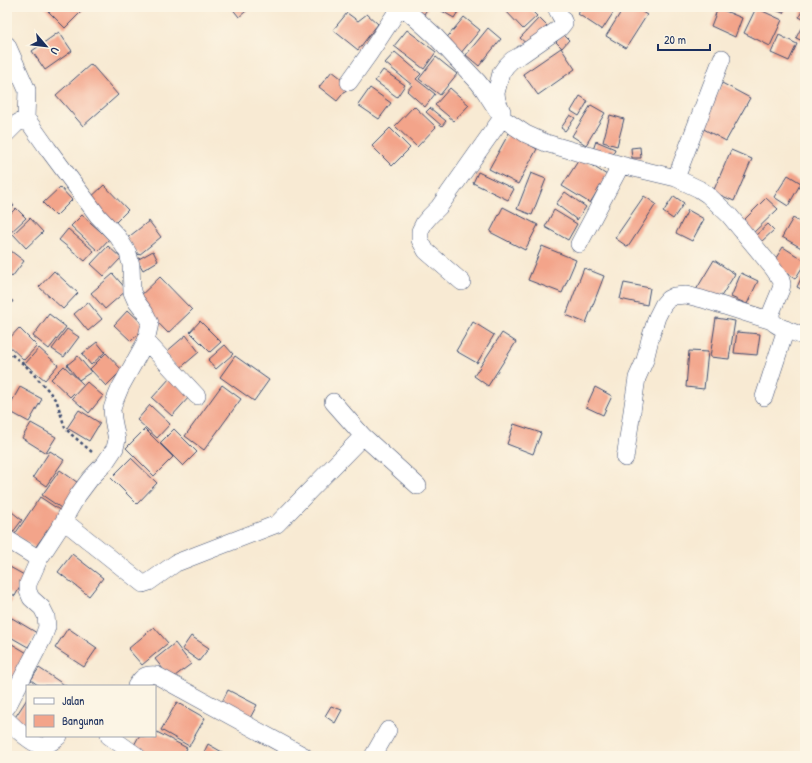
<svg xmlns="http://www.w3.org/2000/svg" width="812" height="763" viewBox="0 0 812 763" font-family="'Patrick Hand',sans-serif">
  <rect width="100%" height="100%" fill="#fcf5e5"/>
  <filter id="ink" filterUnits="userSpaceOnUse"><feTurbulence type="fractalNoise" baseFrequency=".025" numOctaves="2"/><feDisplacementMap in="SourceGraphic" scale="8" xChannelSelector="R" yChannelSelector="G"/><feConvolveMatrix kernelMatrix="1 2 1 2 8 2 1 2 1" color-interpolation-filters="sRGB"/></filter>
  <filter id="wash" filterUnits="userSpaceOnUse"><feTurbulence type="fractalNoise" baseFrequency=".012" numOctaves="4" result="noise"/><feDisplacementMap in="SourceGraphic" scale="16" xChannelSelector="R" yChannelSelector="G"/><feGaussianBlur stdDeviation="0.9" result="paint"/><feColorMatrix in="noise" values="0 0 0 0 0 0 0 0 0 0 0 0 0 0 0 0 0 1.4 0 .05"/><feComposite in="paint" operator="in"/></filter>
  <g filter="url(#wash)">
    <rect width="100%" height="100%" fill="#f8ead3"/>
    <g id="blocks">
      <!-- building -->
      <path fill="#f3a48a" d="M44 7H86L65 28Z
        M231 7H251L239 17Z
        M408 7H427L428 8 422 17Z
        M435 7H461L454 18Z
        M506 7H528L537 16 523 29 504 9Z
        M582 7H617L602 30 578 14Z
        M624 7H634L647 15 626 48 606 36Z
        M739 7H747L745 11Z
        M768 7H786L783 13Z
        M804 7H805V20L799 17Z
        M718 8 742 18 735 37 711 26Z
        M756 8 782 20 770 46 744 33Z
        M347 13 358 21 367 14 378 24 358 50 333 30Z
        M464 17 480 30 460 54 444 41Z
        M539 18 547 26 529 46 520 38Z
        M488 28 501 39 479 66 466 55Z
        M801 28 805 30V42L796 38Z
        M407 30 436 52 424 69 394 46Z
        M59 32 72 51 45 70 32 51Z
        M563 34 569 40 562 48 556 42Z
        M779 35 797 44 789 61 771 53Z
        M561 48 575 69 538 95 523 74Z
        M395 52 421 74 416 79 435 94 425 107 407 91 412 85 385 63Z
        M436 57 457 74 440 95 419 79Z
        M91 64 118 95 83 126 56 95Z
        M383 70 405 85 397 97 375 81Z
        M332 71 350 85 337 101 319 87Z
        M722 83 750 98 726 141 698 126Z
        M370 88 391 103 379 119 358 105Z
        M450 88 469 105 454 121 435 105Z
        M580 96 588 101 579 116 571 111Z
        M591 105 605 113 586 145 572 136Z
        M414 106 436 127 417 147 395 126Z
        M430 108 446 121 442 126 426 112Z
        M570 115 575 118 565 131 561 128Z
        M610 115 624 119 617 146 603 142Z
        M390 128 410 148 392 166 372 146Z
        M509 133 537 149 518 184 489 169Z
        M596 141 615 149 612 157 593 150Z
        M640 147 641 158H632L631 148Z
        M731 150 752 159 734 201 713 192Z
        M580 158 607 175 590 203 562 186Z
        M478 172 514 189 508 200 473 183Z
        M531 173 546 179 532 215 517 209Z
        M788 175 801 183 788 206 774 197Z
        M104 185 128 210 111 227 87 201Z
        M60 187 72 200 56 216 43 203Z
        M565 192 586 207 577 220 556 204Z
        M644 196 656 204 628 247 615 238Z
        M674 196 684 203 673 219 663 212Z
        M7 198 14 206 7 212Z
        M766 198 778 209 751 235 740 224Z
        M503 207 538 225 525 250 490 232Z
        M16 208 26 218 8 235 7 233V217Z
        M554 210 577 224 568 240 545 227Z
        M688 210 704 219 692 241 676 233Z
        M82 215 109 239 98 251 71 226Z
        M30 218 43 232 26 248 13 234Z
        M793 218 805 225V250L782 237Z
        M149 221 161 237 139 255 126 239Z
        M768 224 774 230 761 242 755 236Z
        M68 229 94 251 85 261 59 240Z
        M108 246 121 258 104 276 91 264Z
        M542 246 576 260 562 293 528 280Z
        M783 247 805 261V263L795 279 772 264Z
        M7 248 24 261 12 277 7 273Z
        M153 251 158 261 143 270 137 260Z
        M714 260 735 274 717 303 696 290Z
        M584 268 604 276 586 323 566 315Z
        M805 270V291L797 287Z
        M54 271 78 293 63 309 39 287Z
        M741 273 758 281 747 304 731 297Z
        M113 274 127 290 105 309 91 293Z
        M160 277 192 310 168 333 136 300Z
        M624 283 650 288 647 305 620 299Z
        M7 298 13 301 7 311Z
        M88 302 102 319 88 331 74 314Z
        M128 310 146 327 131 341 114 325Z
        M49 314 66 327 49 349 33 336Z
        M716 318 735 321 729 359 710 357Z
        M200 321 221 342 210 352 190 332Z
        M473 322 494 335 477 363 456 351Z
        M19 328 37 346 24 360 7 344V341Z
        M67 329 79 337 64 357 52 349Z
        M737 332 760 334 757 355 734 353Z
        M502 333 516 342 488 386 474 376Z
        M186 335 199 352 178 370 165 353Z
        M97 342 105 352 91 365 82 354Z
        M225 345 233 354 216 369 208 360Z
        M39 348 58 365 45 380 25 364Z
        M689 351 708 352 704 389 686 387Z
        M106 353 122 370 106 386 90 369Z
        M78 356 91 372 79 380 67 365Z
        M235 356 269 380 254 401 220 377Z
        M64 366 83 384 70 397 51 379Z
        M170 378 190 396 172 416 152 398Z
        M87 382 103 396 89 413 72 398Z
        M222 385 241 399 204 450 185 436Z
        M20 387 42 399 29 422 7 410Z
        M595 387 612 396 603 415 586 407Z
        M150 405 170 424 157 438 137 420Z
        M79 410 100 423 89 441 67 428Z
        M31 423 56 437 46 453 22 438Z
        M514 424 541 433 533 454 507 444Z
        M145 429 173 457 154 476 126 448Z
        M174 429 197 452 183 466 160 443Z
        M50 451 64 460 46 486 33 477Z
        M131 458 157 483 137 504 111 478Z
        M60 470 81 485 64 510 42 495Z
        M40 497 61 511 35 548 15 534Z
        M7 508 22 520 7 540Z
        M72 554 103 578 89 596 58 572Z
        M8 566 26 576 15 596 7 591V567Z
        M7 597 12 600 7 609Z
        M12 618 37 633 28 647 7 635V627Z
        M154 627 168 643 142 665 128 649Z
        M68 628 97 648 84 667 55 648Z
        M191 636 209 648 199 661 182 649Z
        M7 641 29 654 14 678 7 674Z
        M175 643 191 664 171 679 155 659Z
        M39 668 66 686H39L31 680Z
        M228 690 257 705 249 720 220 706Z
        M27 699V728L14 719Z
        M177 702 205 718 189 746 161 730Z
        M331 706 342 710 335 723 325 716Z
        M155 731 187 748 183 756H144L132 749 139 736H155Z
        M208 744 229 756H202Z"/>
    </g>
  </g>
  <g filter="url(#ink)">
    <use href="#blocks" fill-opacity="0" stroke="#3c4b70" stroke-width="1"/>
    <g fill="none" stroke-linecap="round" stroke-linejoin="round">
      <defs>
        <path id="minor" d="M403 7 434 35 478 82 484 90 502 118 526 134 546 143 621 165 676 178 699 189 708 195 729 215 772 267 781 280 782 284 781 289 771 313C771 316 771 319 773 322 778 328 797 333 805 337
          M7 45 27 90 26 118
          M349 82 369 54 400 7
          M7 133 16 124 26 118 48 149 98 216 118 237 128 253 131 265 132 292 136 301 145 313 150 323 146 341 120 388 115 400 112 409 113 419 117 440 115 448 105 463 90 479 78 495 68 512 64 521 39 559 28 584V591L31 598 42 608 46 616 47 627 43 638 7 707
          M676 178 722 58
          M579 244 621 165
          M462 282 426 251 420 240V231L424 223 430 216 439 207 502 118V111L497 101 496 93 501 73 506 66 512 60 521 55 560 28 564 23C562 17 558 13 556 7
          M146 341 197 396
          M764 397 786 329
          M333 402 363 436 418 486
          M625 458 637 378 645 360 650 339 657 317 663 305 668 299 674 296 686 295 702 299 772 321
          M64 521 143 584 149 582 176 563 277 524 363 436
          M7 539 39 559
          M136 686C142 677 145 674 156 675L304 756
          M7 720C13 726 35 747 43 746 50 745 54 740 59 736
          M109 736 137 756
          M373 756 388 730"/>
      </defs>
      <!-- minor casing -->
      <use href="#minor" stroke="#3c4b70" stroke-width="18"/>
      <!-- path -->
      <path stroke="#3c4b70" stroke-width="2.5" stroke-dasharray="3 3" stroke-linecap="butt" d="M7 351 26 366 48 390 57 402 65 428 72 435 92 452"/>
      <!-- minor -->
      <use href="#minor" stroke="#fff" stroke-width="17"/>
    </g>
  </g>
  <!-- margin -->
  <rect width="812" height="763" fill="none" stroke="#fcf5e5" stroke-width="24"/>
  <!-- legend -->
  <rect x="26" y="685" width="130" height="52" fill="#fcf5e5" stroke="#a2a6af"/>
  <rect x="34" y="698" width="20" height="6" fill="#ffffff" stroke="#a2a6af"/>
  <text x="62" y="705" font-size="12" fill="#1b2f5e">Jalan</text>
  <rect x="34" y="715" width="20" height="12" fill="#f3a48a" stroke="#a2a6af"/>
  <text x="62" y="725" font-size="12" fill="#1b2f5e">Bangunan</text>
  <!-- north arrow -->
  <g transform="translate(46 46) rotate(118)" stroke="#fcf5e5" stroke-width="3" paint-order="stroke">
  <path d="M0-3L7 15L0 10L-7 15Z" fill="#1b2f5e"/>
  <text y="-6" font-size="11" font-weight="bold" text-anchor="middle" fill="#1b2f5e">U</text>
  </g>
  <!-- scale -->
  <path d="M658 44v6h52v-6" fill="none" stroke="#1b2f5e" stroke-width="2"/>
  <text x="664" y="44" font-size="12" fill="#1b2f5e" stroke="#fcf5e5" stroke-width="3" paint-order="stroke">20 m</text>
</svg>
